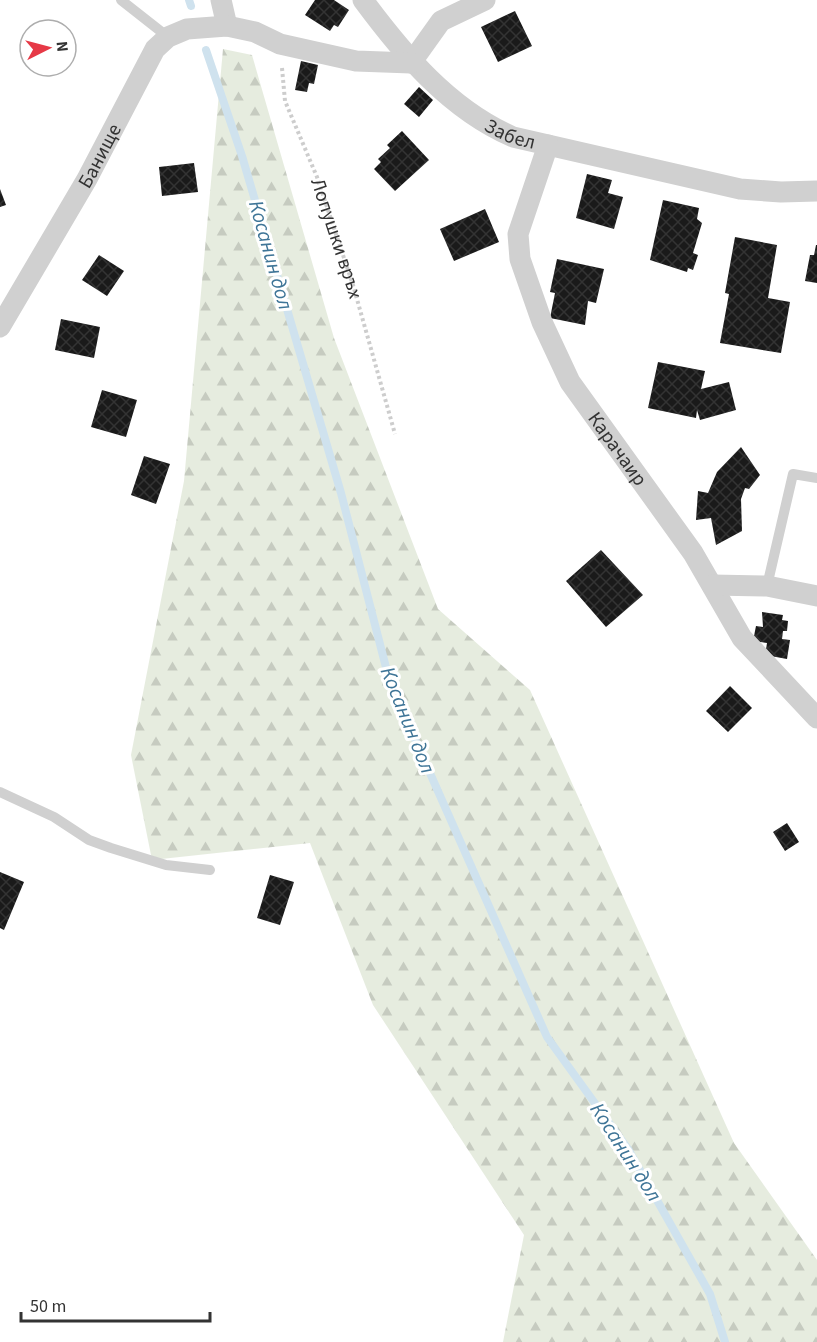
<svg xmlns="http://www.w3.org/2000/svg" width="817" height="1342" viewBox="0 0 817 1342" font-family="'Source Sans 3',sans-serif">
  <defs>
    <pattern id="forest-firs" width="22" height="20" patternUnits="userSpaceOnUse" patternTransform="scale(1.5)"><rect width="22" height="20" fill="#e6ecdf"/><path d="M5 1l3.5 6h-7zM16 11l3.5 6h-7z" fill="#c6cbc0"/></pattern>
    <pattern id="building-cross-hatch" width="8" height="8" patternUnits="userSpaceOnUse" patternTransform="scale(1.5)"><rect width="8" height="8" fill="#1a1a1a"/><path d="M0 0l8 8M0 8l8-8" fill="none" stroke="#333"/></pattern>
  </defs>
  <rect width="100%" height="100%" fill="#fff"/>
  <!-- forest -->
  <path fill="url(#forest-firs)" d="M223 49 252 55 334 338 438 609 530 690 734 1143 817 1260V1342H503L524 1235 373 1005 310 843 152 860 131 755 184 481Z"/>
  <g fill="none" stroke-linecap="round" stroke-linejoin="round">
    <!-- stream -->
    <path stroke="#cfe2ee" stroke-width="8" d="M189 0 191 6
      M206 50 242 156 341 493 390 683 547 1037 628 1149 710 1294 725 1342"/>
  </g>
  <!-- building -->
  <path fill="url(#building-cross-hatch)" d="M315 0H334L349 10 338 27 334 25 330 31 305 15Z
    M515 11 532 46 498 62 481 27Z
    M301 61 318 65 314 84 309 83 307 92 295 90Z
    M40 66H63L47 76Z
    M419 87 433 100 419 117 404 104Z
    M402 131 429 160 395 191 374 169 381 162 378 159 390 148 387 145Z
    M194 163 198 192 162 196 159 167Z
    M587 174 612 180 608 193 623 197 614 229 576 218Z
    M0 189 6 205 0 207Z
    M663 200 699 208 697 219 702 223 693 253 698 255 693 270 688 268 687 272 650 260Z
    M485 209 499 242 454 261 440 229Z
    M735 237 777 245 768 298 790 302 781 353 720 343 729 294 725 293Z
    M816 245H817V283L805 281 810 255H814Z
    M99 255 124 271 107 296 82 280Z
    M557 259 604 269 596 303 588 301 585 325 550 318 555 293 550 292Z
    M61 319 100 327 94 358 55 350Z
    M658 362 705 371 701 389 729 382 736 410 700 420 697 410 696 418 648 408Z
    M102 390 137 400 126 437 91 427Z
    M741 447 760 475 749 489 745 488 741 499 742 531 716 545 711 518 696 520 698 491 708 493 717 472Z
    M144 456 170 464 156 504 131 495Z
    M601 550 643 595 606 627 566 581Z
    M762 612 783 615 782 620 788 621 787 631H783L782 639 790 640 787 659 765 655 767 643 753 641 756 626 763 627Z
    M730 686 752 708 728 732 706 711Z
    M787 823 799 842 785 851 773 832Z
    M0 872 24 882 4 930 0 928Z
    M270 875 294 882 280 925 257 918Z"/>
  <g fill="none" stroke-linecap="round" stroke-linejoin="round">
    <!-- path -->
    <path stroke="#cdcdcd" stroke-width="4" stroke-dasharray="3 3" stroke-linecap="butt" id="s1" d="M282 68 285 101 317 177 353 285 395 434"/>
    <!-- lane -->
    <path stroke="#d0d0d0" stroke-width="10" d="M121 0 168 37
      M767 586 793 474 817 478
      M0 792 54 817 89 840 111 848 166 865 210 870"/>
    <!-- street -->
    <g stroke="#d0d0d0" stroke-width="21">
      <path d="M221 0 227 26"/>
      <path id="s2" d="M363 0C403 54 449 109 513 137L740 189 781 192 817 191"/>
      <path d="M411 63 441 21 485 0"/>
      <path id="s3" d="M548 145 518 234 520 259 542 322 570 382 693 553 742 638 817 718"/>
      <path id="s4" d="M0 327 87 179 155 49 168 37 187 29 227 26 255 32 280 44 356 61 411 63"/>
      <path d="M712 585 767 586 817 596"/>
    </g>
  </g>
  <g text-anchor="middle" stroke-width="6" stroke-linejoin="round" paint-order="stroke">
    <!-- street labels -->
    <g font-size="20" fill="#333" stroke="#fff">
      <text dy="7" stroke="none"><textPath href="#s2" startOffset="202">Забел</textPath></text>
      <text dy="7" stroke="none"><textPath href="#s4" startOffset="198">Банище</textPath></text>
      <text dy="7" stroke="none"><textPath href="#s1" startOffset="180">Лопушки връх</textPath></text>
      <text dy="7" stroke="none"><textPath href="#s3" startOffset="334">Карачаир</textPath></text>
    </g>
    <!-- water labels -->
    <g font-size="21" font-style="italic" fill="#3f7597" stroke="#fff">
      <text transform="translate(271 255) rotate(74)" y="7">Косанин дол</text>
      <text transform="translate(408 720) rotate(68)" y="7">Косанин дол</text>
      <text transform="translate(626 1152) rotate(57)" y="7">Косанин дол</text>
    </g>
  </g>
  <!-- north arrow -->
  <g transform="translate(48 48) rotate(84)"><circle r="28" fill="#ffffff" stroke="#adadad" stroke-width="1.5"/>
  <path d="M0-4.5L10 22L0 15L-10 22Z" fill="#e63946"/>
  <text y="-9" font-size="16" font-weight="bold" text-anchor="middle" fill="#333333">N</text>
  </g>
  <!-- scale -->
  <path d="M21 1312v9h189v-9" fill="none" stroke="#333333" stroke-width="3"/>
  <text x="30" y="1312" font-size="18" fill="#333333" stroke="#ffffff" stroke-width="4.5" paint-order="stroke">50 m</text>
</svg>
